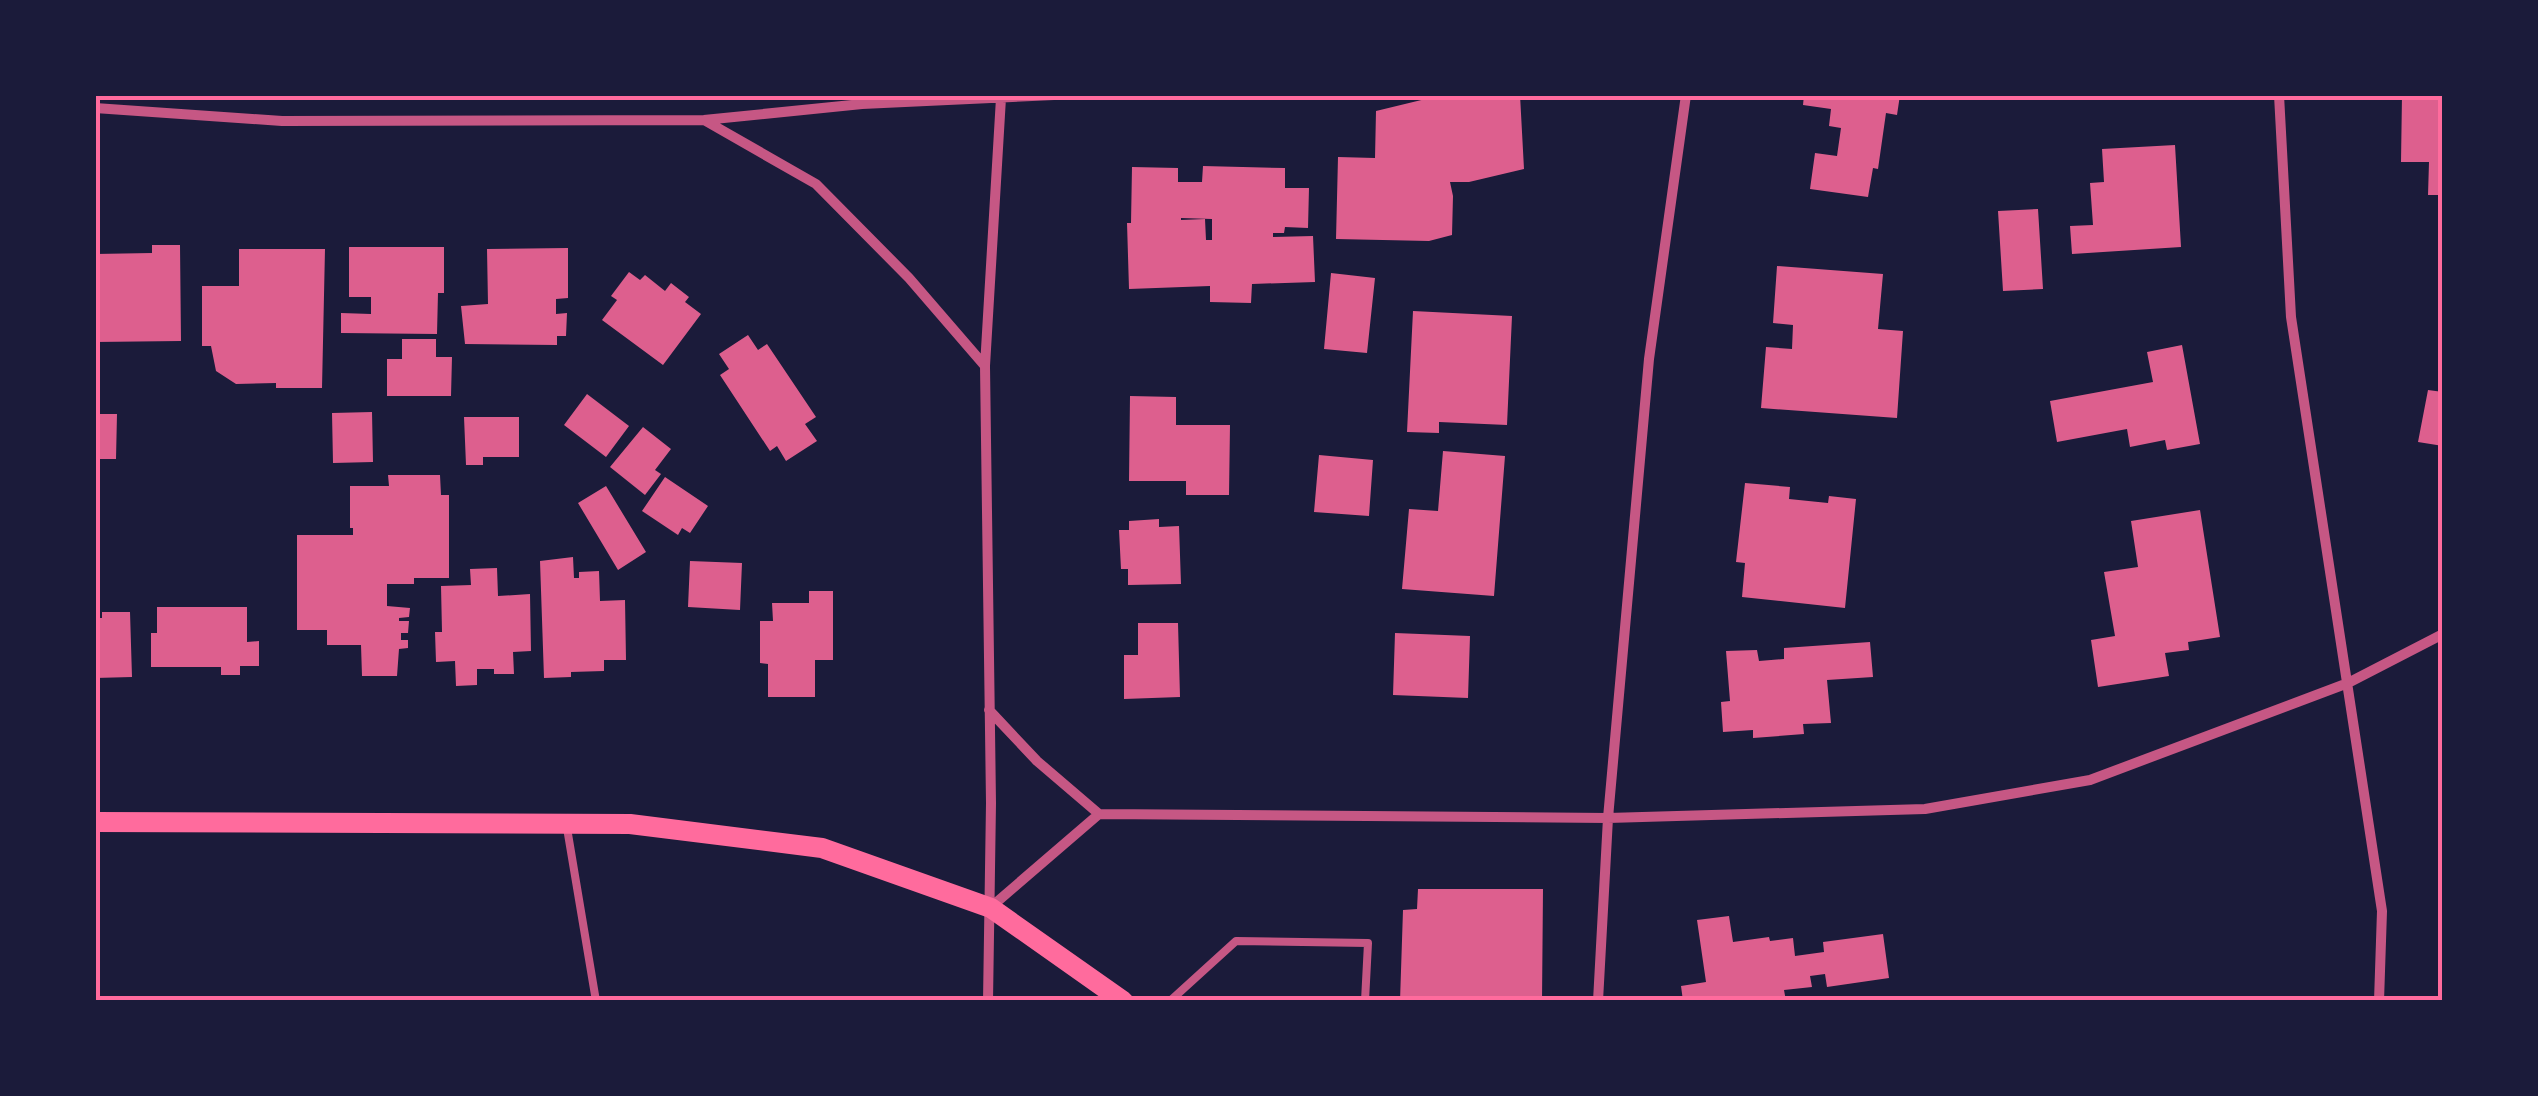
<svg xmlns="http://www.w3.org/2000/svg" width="2538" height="1096" viewBox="0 0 2538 1096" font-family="Jost,sans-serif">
  <rect width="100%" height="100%" fill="#1b1b3a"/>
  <!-- building -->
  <path fill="#dd5f8e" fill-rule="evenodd" d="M1442 95H1520L1524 169 1469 182H1450L1453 196 1452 235 1429 241 1336 239 1338 157 1375 158 1376 111Z
    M1804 95H1900L1897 115 1886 113 1878 169 1873 168 1868 197 1810 189 1815 153 1837 156 1841 128 1829 126 1831 109 1803 105Z
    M2402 95H2440V109H2443V195H2428L2429 162H2401Z
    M2175 145 2181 247 2072 254 2070 226 2093 225 2090 183 2104 182 2102 149Z
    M1203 166 1285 168V188H1309L1308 228 1285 227 1284 233H1273V237L1313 236 1315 282 1252 284 1251 303 1210 302V286L1129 289 1127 223H1131L1132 167 1178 168V182H1202ZM1181 218 1212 219V240H1206L1205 219 1181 220Z
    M2038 209 2043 289 2003 291 1998 211Z
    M152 245H180L181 341 95 342V254L152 253Z
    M349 247H444V293H438L437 334 341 333V313L371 314V297H349Z
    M568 248V298L556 299V314L567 313 566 336H557V345L465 344 461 306 488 304 487 249Z
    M239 249H325L322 388H276V383L236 384 216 371 211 346H202V286H239Z
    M1777 266 1883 274 1878 329 1903 331 1897 418 1761 408 1766 347 1792 349 1793 325 1773 323Z
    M629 272 640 280 645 275 665 291 671 283 689 297 685 302 701 314 663 365 602 320 617 300 611 296Z
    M1331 273 1375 278 1367 353 1324 349Z
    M1413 311 1512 316 1507 425 1439 422V433L1407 432Z
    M748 335 758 350 767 344 816 417 805 424 817 441 786 461 777 446 770 451 720 375 729 369 719 354Z
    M402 339H436V357H452L451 396H387V359H402Z
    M2182 345 2200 444 2167 450 2165 440 2130 447 2127 429 2057 442 2050 401 2153 382 2147 352Z
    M2428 390 2443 392V446L2418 442Z
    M587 394 629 426 606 457 564 425Z
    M1130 396 1176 397V425H1230L1229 495H1186V481H1129Z
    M372 412 373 462 333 463 332 413Z
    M99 414H117L116 459H95V417Z
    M464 417H519V457H483V465H466Z
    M643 427 671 449 655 470 661 474 645 495 610 467Z
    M1443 451 1505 456 1494 596 1402 589 1409 509 1438 511Z
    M1319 455 1373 460 1369 516 1314 512Z
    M388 475H440L441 495H449V578H414V584H387V606L410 608 409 617 399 618V621H409L408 633H401V640H408V648L399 649 397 676H362L361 645H327V630H297V535H353V528H350V486H389Z
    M665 477 708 506 690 533 682 528 678 535 642 511Z
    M1745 483 1790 487 1789 499 1828 503 1829 496 1856 499 1845 608 1742 597 1745 563 1736 562Z
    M606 486 646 552 618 570 578 503Z
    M2200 510 2220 637 2188 642 2189 650 2165 653 2169 676 2098 687 2091 640 2115 636 2104 572 2138 567 2131 521Z
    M1159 519V527L1179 526 1181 584 1128 585V569H1121L1119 530H1129V521Z
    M573 557 574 578H579V572L599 571 600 601 625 600 626 660H604V671L571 672V677L544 678 540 561Z
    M690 561 742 563 740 610 688 607Z
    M497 568 498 596 530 594 531 651 513 652 514 674H494V669H477V685L456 686 455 661 436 662 435 632H442L441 586 471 585 470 569Z
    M809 591H833V660H815V697H768V664L760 663V621H773L772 603H809Z
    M157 607H247V642L259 641V666H240V675H221V667H151V633H157Z
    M102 612H130L132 677 95 678V618H102Z
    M1138 623H1178L1180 697 1124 699V655H1138Z
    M1395 633 1470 636 1468 698 1393 695Z
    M1870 642 1873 677 1827 680 1831 723 1803 724 1804 734 1753 738V730L1723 732 1721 702 1730 701 1726 651 1757 650 1759 661 1784 659V648Z
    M1418 889H1543L1542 1001H1400L1403 910 1417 909Z
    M1729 916 1733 942 1769 937 1770 941 1793 938 1795 956 1824 952 1823 942 1883 934 1889 978 1827 987 1825 974 1810 976 1812 987 1784 990 1786 1001H1683L1681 986 1706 982 1697 920Z
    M857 996 858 1001H830V998Z"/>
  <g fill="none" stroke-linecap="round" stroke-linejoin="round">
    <!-- service -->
    <path stroke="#c65784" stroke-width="8" d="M567 828 596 1001
      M1170 1001 1236 941 1368 943 1365 1001"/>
    <!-- minor -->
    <path stroke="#c65784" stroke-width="10" d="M2279 95 2291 317 2382 911 2379 1001
      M95 108 282 121 704 120 862 104 1054 95
      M704 120 816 184 909 278 985 366
      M989 710 1037 761 1099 814 1608 818 1925 809 2090 780 2348 683 2443 634
      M991 907 1099 814
      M988 1001 991 803 985 366 1001 98
      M1598 1001 1608 818 1649 359 1686 95"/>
    <!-- secondary -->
    <path stroke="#ff6b9d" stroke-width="20" d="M95 822 630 824 822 848 991 908 1123 1001"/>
  </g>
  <!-- border -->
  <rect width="2538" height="1096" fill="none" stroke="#1b1b3a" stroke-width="195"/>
  <rect x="98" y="98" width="2342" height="900" fill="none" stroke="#ff6b9d" stroke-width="4"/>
</svg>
